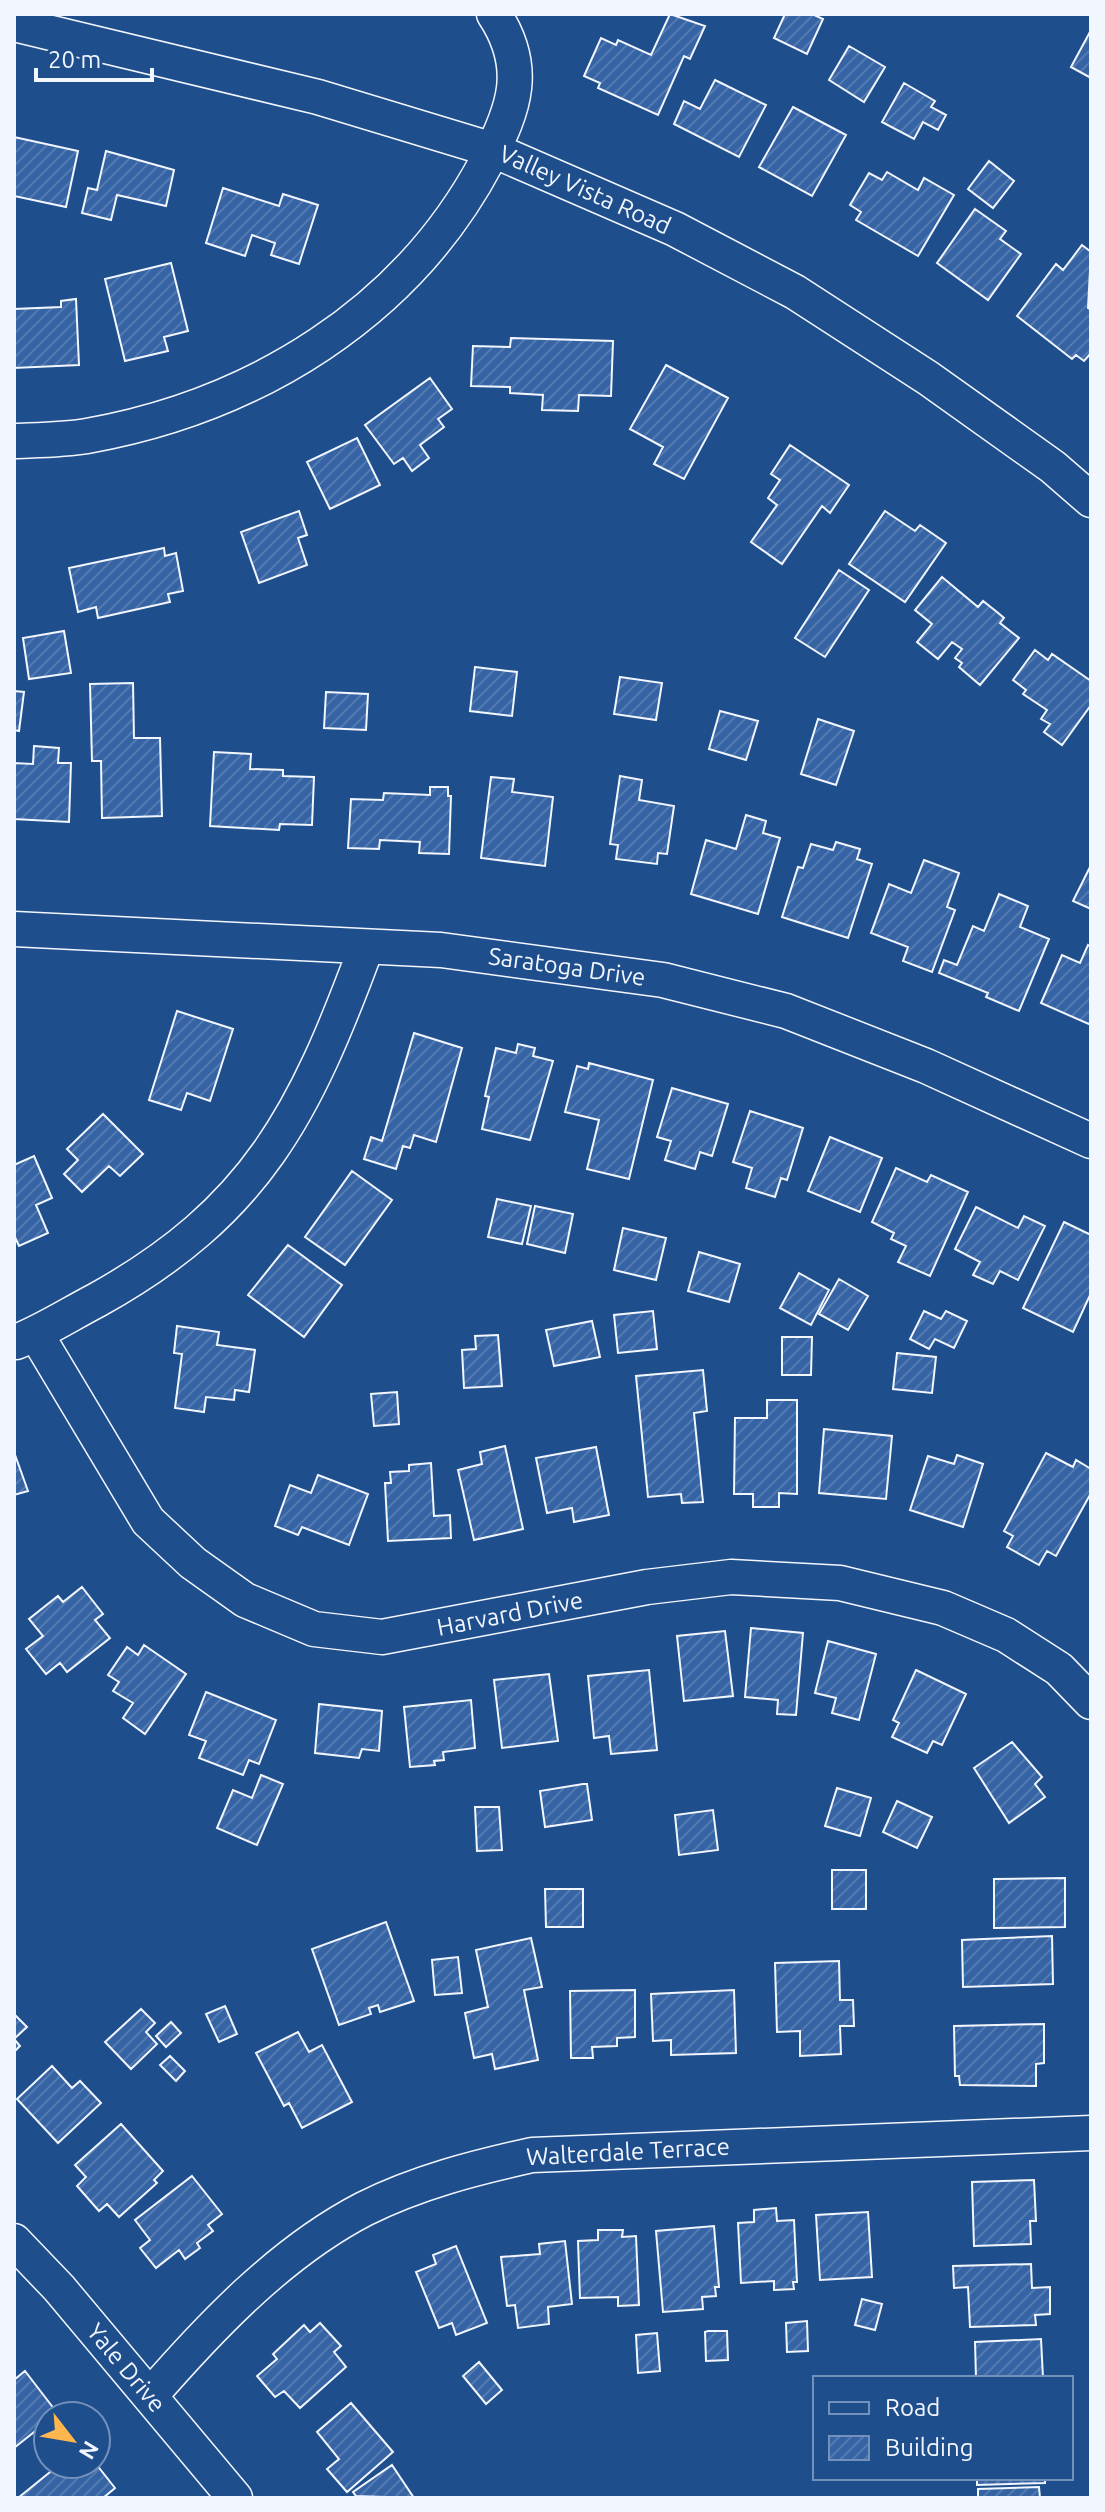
<svg xmlns="http://www.w3.org/2000/svg" width="1105" height="2512" viewBox="0 0 1105 2512" font-family="Ubuntu,sans-serif">
  <defs>
    <pattern id="building-hatch" width="6" height="6" patternUnits="userSpaceOnUse" patternTransform="scale(2)"><rect width="6" height="6" fill="#3563a3"/><path d="M-1 1l2-2M0 6l6-6M5 7l2-2" fill="none" stroke="#537ab1"/></pattern>
  </defs>
  <rect width="100%" height="100%" fill="#1f4e8c"/>
  <!-- building -->
  <path fill="url(#building-hatch)" stroke="#f2f6ff" stroke-width="2" d="M670 14 705 26 690 59 684 56 658 115 598 88 600 83 584 76 601 38 616 45 618 40 651 55Z
    M785 14H812L823 19 807 54 774 38Z
    M1091 30V78L1071 67Z
    M849 46 885 67 864 102 829 80Z
    M715 80 766 105 739 157 674 124 684 101 700 109Z
    M904 83 935 101 931 107 946 115 938 130 923 122 914 139 882 122Z
    M793 107 846 135 812 196 759 167Z
    M14 137 78 151 66 207 14 196Z
    M106 151 174 170 166 206 117 195 111 220 82 213 88 188 97 190Z
    M989 161 1014 181 993 208 968 189Z
    M887 172 918 190 924 178 954 195 918 256 856 220 861 212 850 205 869 173 882 180Z
    M223 188 279 206 283 194 318 205 299 264 271 255 275 243 252 235 245 256 206 243Z
    M975 209 1006 231 1000 239 1021 254 988 300 937 263Z
    M1082 245 1091 252 1088 308 1091 310V353L1084 361 1076 355 1072 359 1017 316 1056 264 1063 270Z
    M171 263 188 331 164 337 168 351 125 361 105 279Z
    M76 299 79 365 14 368V309L61 307V301Z
    M511 338 613 341 611 396 579 395 578 411 542 410 543 395 510 393V387L471 386 473 346 510 347Z
    M666 365 728 398 684 479 654 464 663 447 630 429Z
    M430 378 452 409 438 419 444 427 420 445 429 458 412 471 403 458 394 464 365 425Z
    M357 438 380 485 330 509 307 462Z
    M790 445 849 485 830 513 822 506 782 564 751 542 777 505 768 498 780 480 771 474Z
    M299 511 307 535 298 538 307 565 259 583 241 532Z
    M885 511 915 531 920 525 946 543 905 602 849 564Z
    M164 548 165 556 176 553 183 591 168 594 170 602 98 618 96 607 78 612 69 568Z
    M839 570 869 590 825 657 795 638Z
    M942 577 978 607 983 601 997 612 1004 618 1000 623 1019 638 980 685 959 667 962 663 955 658 962 649 952 642 938 659 917 642 932 624 915 610Z
    M64 631 71 673 29 679 23 638Z
    M1035 650 1048 660 1052 654 1091 681V705L1062 745 1044 732 1050 724 1041 719 1047 710 1023 694 1026 690 1013 680Z
    M475 667 517 672 512 716 470 711Z
    M620 677 662 683 656 720 614 714Z
    M133 683 134 738H160L162 816 102 818 101 761H92L90 684Z
    M14 691 24 692 19 731 14 730Z
    M326 692 368 694 366 730 324 728Z
    M720 711 758 721 746 760 709 749Z
    M818 719 854 731 836 785 801 774Z
    M34 746 59 748 58 763H71L69 822 14 819V763L33 764Z
    M214 752 251 754 250 769 283 770V776L314 777 312 825 280 824 279 830 210 826Z
    M620 776 642 780 639 800 674 806 667 854 658 853 657 864 616 859 618 845 610 844Z
    M491 777 514 779 512 792 553 797 545 866 481 858Z
    M430 787H448V796H451L449 854 419 853 420 842 380 840 379 849 348 848 351 799 383 800 384 793 430 795Z
    M746 815 766 821 763 833 780 838 758 914 691 894 706 840 736 849Z
    M836 842 860 849 857 859 872 864 848 938 782 917 798 867 803 868 811 844 833 850Z
    M924 860 959 873 947 907 955 910 932 972 903 961 908 947 871 933 889 884 911 893Z
    M1091 865V909L1073 901Z
    M999 894 1028 906 1020 927 1049 939 1019 1011 986 997 988 993 939 973 944 960 957 965 973 926 984 931Z
    M1088 945 1091 947V1025L1041 1003 1062 955 1080 963Z
    M177 1011 233 1029 210 1101 187 1093 181 1110 149 1100Z
    M414 1033 462 1048 436 1142 414 1135 410 1148 403 1146 396 1169 364 1159 371 1137 382 1141Z
    M518 1044 535 1048 533 1056 553 1061 530 1140 482 1129 489 1097 485 1096 496 1048 516 1053Z
    M589 1063 653 1080 629 1179 587 1169 599 1120 565 1112 577 1066 588 1069Z
    M672 1088 728 1104 712 1156 700 1152 695 1169 665 1160 671 1141 657 1137Z
    M750 1111 803 1128 787 1180 781 1178 775 1197 746 1188 752 1168 733 1162Z
    M103 1114 143 1154 120 1176 109 1166 82 1192 64 1174 78 1160 67 1149Z
    M830 1137 882 1158 860 1212 808 1191Z
    M34 1156 52 1198 36 1205 48 1233 19 1246 14 1235V1165Z
    M896 1168 927 1182 931 1175 968 1192 930 1276 898 1262 906 1246 891 1239 894 1233 872 1222Z
    M352 1171 392 1200 345 1265 305 1237Z
    M497 1199 531 1206 522 1244 488 1237Z
    M535 1206 573 1214 565 1253 527 1244Z
    M976 1207 1018 1228 1024 1216 1045 1226 1018 1280 1000 1271 993 1284 973 1275 980 1262 955 1249Z
    M1064 1222 1091 1235V1293L1073 1332 1023 1308Z
    M623 1228 666 1238 656 1280 614 1270Z
    M288 1245 342 1285 304 1337 248 1295Z
    M699 1252 740 1264 729 1302 688 1291Z
    M799 1273 829 1290 811 1325 780 1308Z
    M839 1279 868 1296 848 1330 819 1314Z
    M653 1311 657 1349 618 1353 614 1315Z
    M924 1311 941 1319 946 1311 967 1321 954 1348 935 1339 929 1349 910 1339Z
    M592 1321 600 1357 554 1366 546 1330Z
    M177 1326 219 1332 217 1345 255 1350 249 1392 235 1390 234 1400 206 1397 204 1412 175 1408 182 1354 174 1353Z
    M498 1335 502 1386 464 1388 462 1350 476 1349 475 1336Z
    M782 1337H812L811 1375H782Z
    M897 1353 936 1357 932 1393 893 1389Z
    M703 1370 707 1411 694 1413 703 1502 682 1503 681 1494 648 1497 636 1376Z
    M397 1392 399 1424 374 1426 371 1394Z
    M767 1400H797V1494L779 1493V1507H753V1494H734L735 1418H767Z
    M824 1429 892 1436 886 1499 819 1493Z
    M505 1446 523 1529 474 1540 458 1470 482 1464 480 1452Z
    M596 1447 609 1515 574 1522 572 1508 547 1513 536 1458Z
    M14 1452 28 1491 14 1495Z
    M1046 1453 1073 1467 1076 1460 1091 1469V1493L1056 1556 1047 1551 1039 1565 1007 1547 1013 1536 1004 1531Z
    M957 1455 983 1464 963 1527 910 1510 928 1456 954 1464Z
    M431 1463 434 1516 450 1515 451 1538 388 1541 385 1483H391L390 1472 409 1471V1465Z
    M318 1475 368 1494 349 1545 302 1527 298 1535 275 1526 290 1485 311 1493Z
    M82 1587 103 1614 95 1620 110 1638 67 1672 60 1663 46 1674 26 1649 43 1636 29 1619 58 1596 63 1602Z
    M751 1628 803 1633 796 1715 777 1714 778 1700 745 1697Z
    M725 1631 733 1696 684 1701 677 1636Z
    M828 1641 876 1654 859 1720 832 1713 836 1698 815 1693Z
    M144 1645 186 1674 145 1734 123 1718 133 1703 113 1691 119 1682 108 1675 127 1647 138 1655Z
    M649 1670 657 1750 611 1754 609 1736 594 1738 588 1676Z
    M916 1670 966 1694 942 1745 933 1741 927 1753 892 1737 899 1723 893 1720Z
    M549 1674 558 1741 502 1748 494 1680Z
    M206 1692 276 1720 259 1764 249 1760 243 1775 199 1758 206 1741 189 1735Z
    M471 1700 475 1748 443 1752 444 1760 434 1761 435 1765 410 1767 404 1707Z
    M319 1704 382 1711 379 1751 362 1749 359 1758 315 1753Z
    M1012 1742 1042 1777 1035 1784 1045 1797 1009 1823 974 1768Z
    M261 1775 283 1784 257 1845 217 1828 233 1790 252 1798Z
    M583 1784H587L592 1820 545 1827 540 1791Z
    M837 1788 871 1798 860 1836 825 1826Z
    M897 1801 932 1817 917 1848 883 1832Z
    M475 1807H499L502 1850 477 1851Z
    M713 1810 718 1850 679 1855 675 1815Z
    M832 1870H866V1909H832Z
    M1065 1878V1927L994 1928V1879Z
    M545 1889H583V1927H546Z
    M386 1922 414 2001 380 2012 378 2005 369 2008 371 2014 339 2025 312 1949Z
    M1052 1936 1053 1984 963 1987 962 1940Z
    M531 1938 542 1987 524 1990 538 2060 495 2069 492 2054 474 2058 465 2013 488 2007 476 1950Z
    M458 1957 462 1993 435 1995 432 1960Z
    M839 1961 840 2000H853L854 2026H840L841 2054 800 2056V2031L777 2032 775 1963Z
    M635 1990V2037L617 2038V2046L592 2047 593 2058H571L570 1991Z
    M734 1990 736 2053 671 2055V2040L653 2041 651 1994Z
    M225 2006 237 2034 219 2042 206 2014Z
    M141 2009 155 2023 146 2032 157 2044 131 2069 105 2042Z
    M14 2014 27 2027 14 2039 20 2046 14 2052Z
    M171 2022 181 2033 166 2047 156 2036Z
    M1044 2024V2063L1036 2064V2086L960 2085 959 2076H955L954 2026Z
    M298 2032 309 2052 322 2045 352 2102 302 2128 289 2103 284 2106 256 2053Z
    M170 2056 185 2071 176 2081 160 2065Z
    M52 2066 72 2088 80 2081 101 2103 58 2143 17 2099Z
    M121 2124 163 2171 154 2180 157 2183 119 2217 107 2204 99 2211 77 2186 86 2177 75 2165Z
    M192 2176 222 2214 208 2225 213 2231 197 2243 200 2248 185 2259 179 2250 156 2268 140 2248 150 2240 135 2220Z
    M1034 2180 1036 2221H1030L1031 2244 974 2246 972 2182Z
    M776 2208 777 2221 794 2220 797 2282H793L794 2289 774 2290V2281L741 2283 738 2223 754 2222V2210Z
    M868 2212 872 2277 820 2280 816 2215Z
    M714 2226 719 2287H715L716 2296 702 2297 703 2309 663 2312 656 2231Z
    M598 2230H623L622 2237 636 2236 639 2305 618 2306V2297L580 2298 578 2241 598 2240Z
    M565 2241 572 2304 548 2307 549 2324 518 2328 515 2305 507 2306 501 2257 540 2254 539 2244Z
    M456 2246 487 2323 456 2335 452 2323 439 2328 416 2272 436 2264 433 2255Z
    M1031 2264 1032 2288 1050 2287V2314L1035 2315 1036 2325 970 2327 968 2287 954 2288 953 2266Z
    M862 2299 882 2304 875 2330 855 2325Z
    M807 2321 808 2351 787 2352 786 2323Z
    M320 2323 341 2346 334 2352 346 2367 300 2408 284 2391 275 2397 257 2376 277 2359 273 2354 304 2325 310 2332Z
    M708 2331H727L728 2360 706 2361 705 2332Z
    M657 2333 660 2371 638 2373 636 2335Z
    M1041 2339 1043 2378H976L975 2342Z
    M479 2362 502 2390 486 2404 463 2376Z
    M25 2371 58 2414 48 2416V2421L14 2448V2380Z
    M351 2403 393 2452 347 2492 327 2469 339 2459 317 2432Z
    M60 2464H96L115 2488 103 2498H18Z
    M392 2465 414 2498 356 2496 353 2492Z
    M977 2478H1045V2483L977 2485Z
    M1039 2487 1040 2498H978V2489Z"/>
  <g fill="none" stroke-linecap="round" stroke-linejoin="round">
    <defs>
      <path id="minor" d="M14 24 318 97 493 150 675 229 795 292 928 378 1053 467 1091 500
        M14 441C38 440 63 440 87 436 255 406 407 313 487 161 515 108 529 67 494 14
        M14 929 441 950 663 980 786 1011 926 1066 1091 1141
        M36 1334 148 1521 193 1563 245 1600 314 1629 382 1637 647 1587 731 1577 840 1583 943 1608 1006 1635 1059 1669 1091 1702
        M16 1342C44 1331 70 1314 97 1300 257 1211 305 1113 366 948
        M14 2241 59 2288 235 2498
        M150 2396C211 2326 281 2252 364 2209 418 2182 474 2168 532 2155L1091 2133"/>
    </defs>
    <!-- minor casing -->
    <use href="#minor" stroke="#f2f6ff" stroke-width="37"/>
    <!-- minor -->
    <use href="#minor" stroke="#1f4e8c" stroke-width="34"/>
  </g>
  <g text-anchor="middle" stroke-width="6" stroke-linejoin="round" paint-order="stroke">
    <!-- street labels -->
    <g font-size="24" fill="#f2f6ff" stroke="#1f4e8c">
      <text transform="translate(585 190) rotate(24)" y="8">Valley Vista Road</text>
      <text transform="translate(567 967) rotate(8)" y="8">Saratoga Drive</text>
      <text transform="translate(510 1614) rotate(-11)" y="8">Harvard Drive</text>
      <text transform="translate(628 2152) rotate(-3)" y="8">Walterdale Terrace</text>
      <text transform="translate(126 2368) rotate(50)" y="8">Yale Drive</text>
    </g>
  </g>
  <!-- border -->
  <rect width="1105" height="2512" fill="none" stroke="#f2f6ff" stroke-width="32"/>
  <!-- legend -->
  <rect x="813" y="2376" width="260" height="104" fill="#1f4e8c" stroke="#7391ba" stroke-width="2"/>
  <rect x="829" y="2402" width="40" height="12" fill="#1f4e8c" stroke="#7391ba" stroke-width="2"/>
  <text x="885" y="2416" font-size="24" fill="#f2f6ff">Road</text>
  <rect x="829" y="2436" width="40" height="24" fill="url(#building-hatch)" stroke="#7391ba" stroke-width="2"/>
  <text x="885" y="2456" font-size="24" fill="#f2f6ff">Building</text>
  <!-- north arrow -->
  <g transform="translate(72 2440) rotate(121)"><circle r="38" fill="#1f4e8c" stroke="#7391ba" stroke-width="2"/>
  <path d="M0-6L14 30L0 20L-14 30Z" fill="#ffb74d"/>
  <text y="-12" font-size="22" font-weight="bold" text-anchor="middle" fill="#f2f6ff">N</text>
  </g>
  <!-- scale -->
  <path d="M36 68v12h116v-12" fill="none" stroke="#f2f6ff" stroke-width="4"/>
  <text x="48" y="68" font-size="24" fill="#f2f6ff" stroke="#1f4e8c" stroke-width="6" paint-order="stroke">20 m</text>
</svg>
